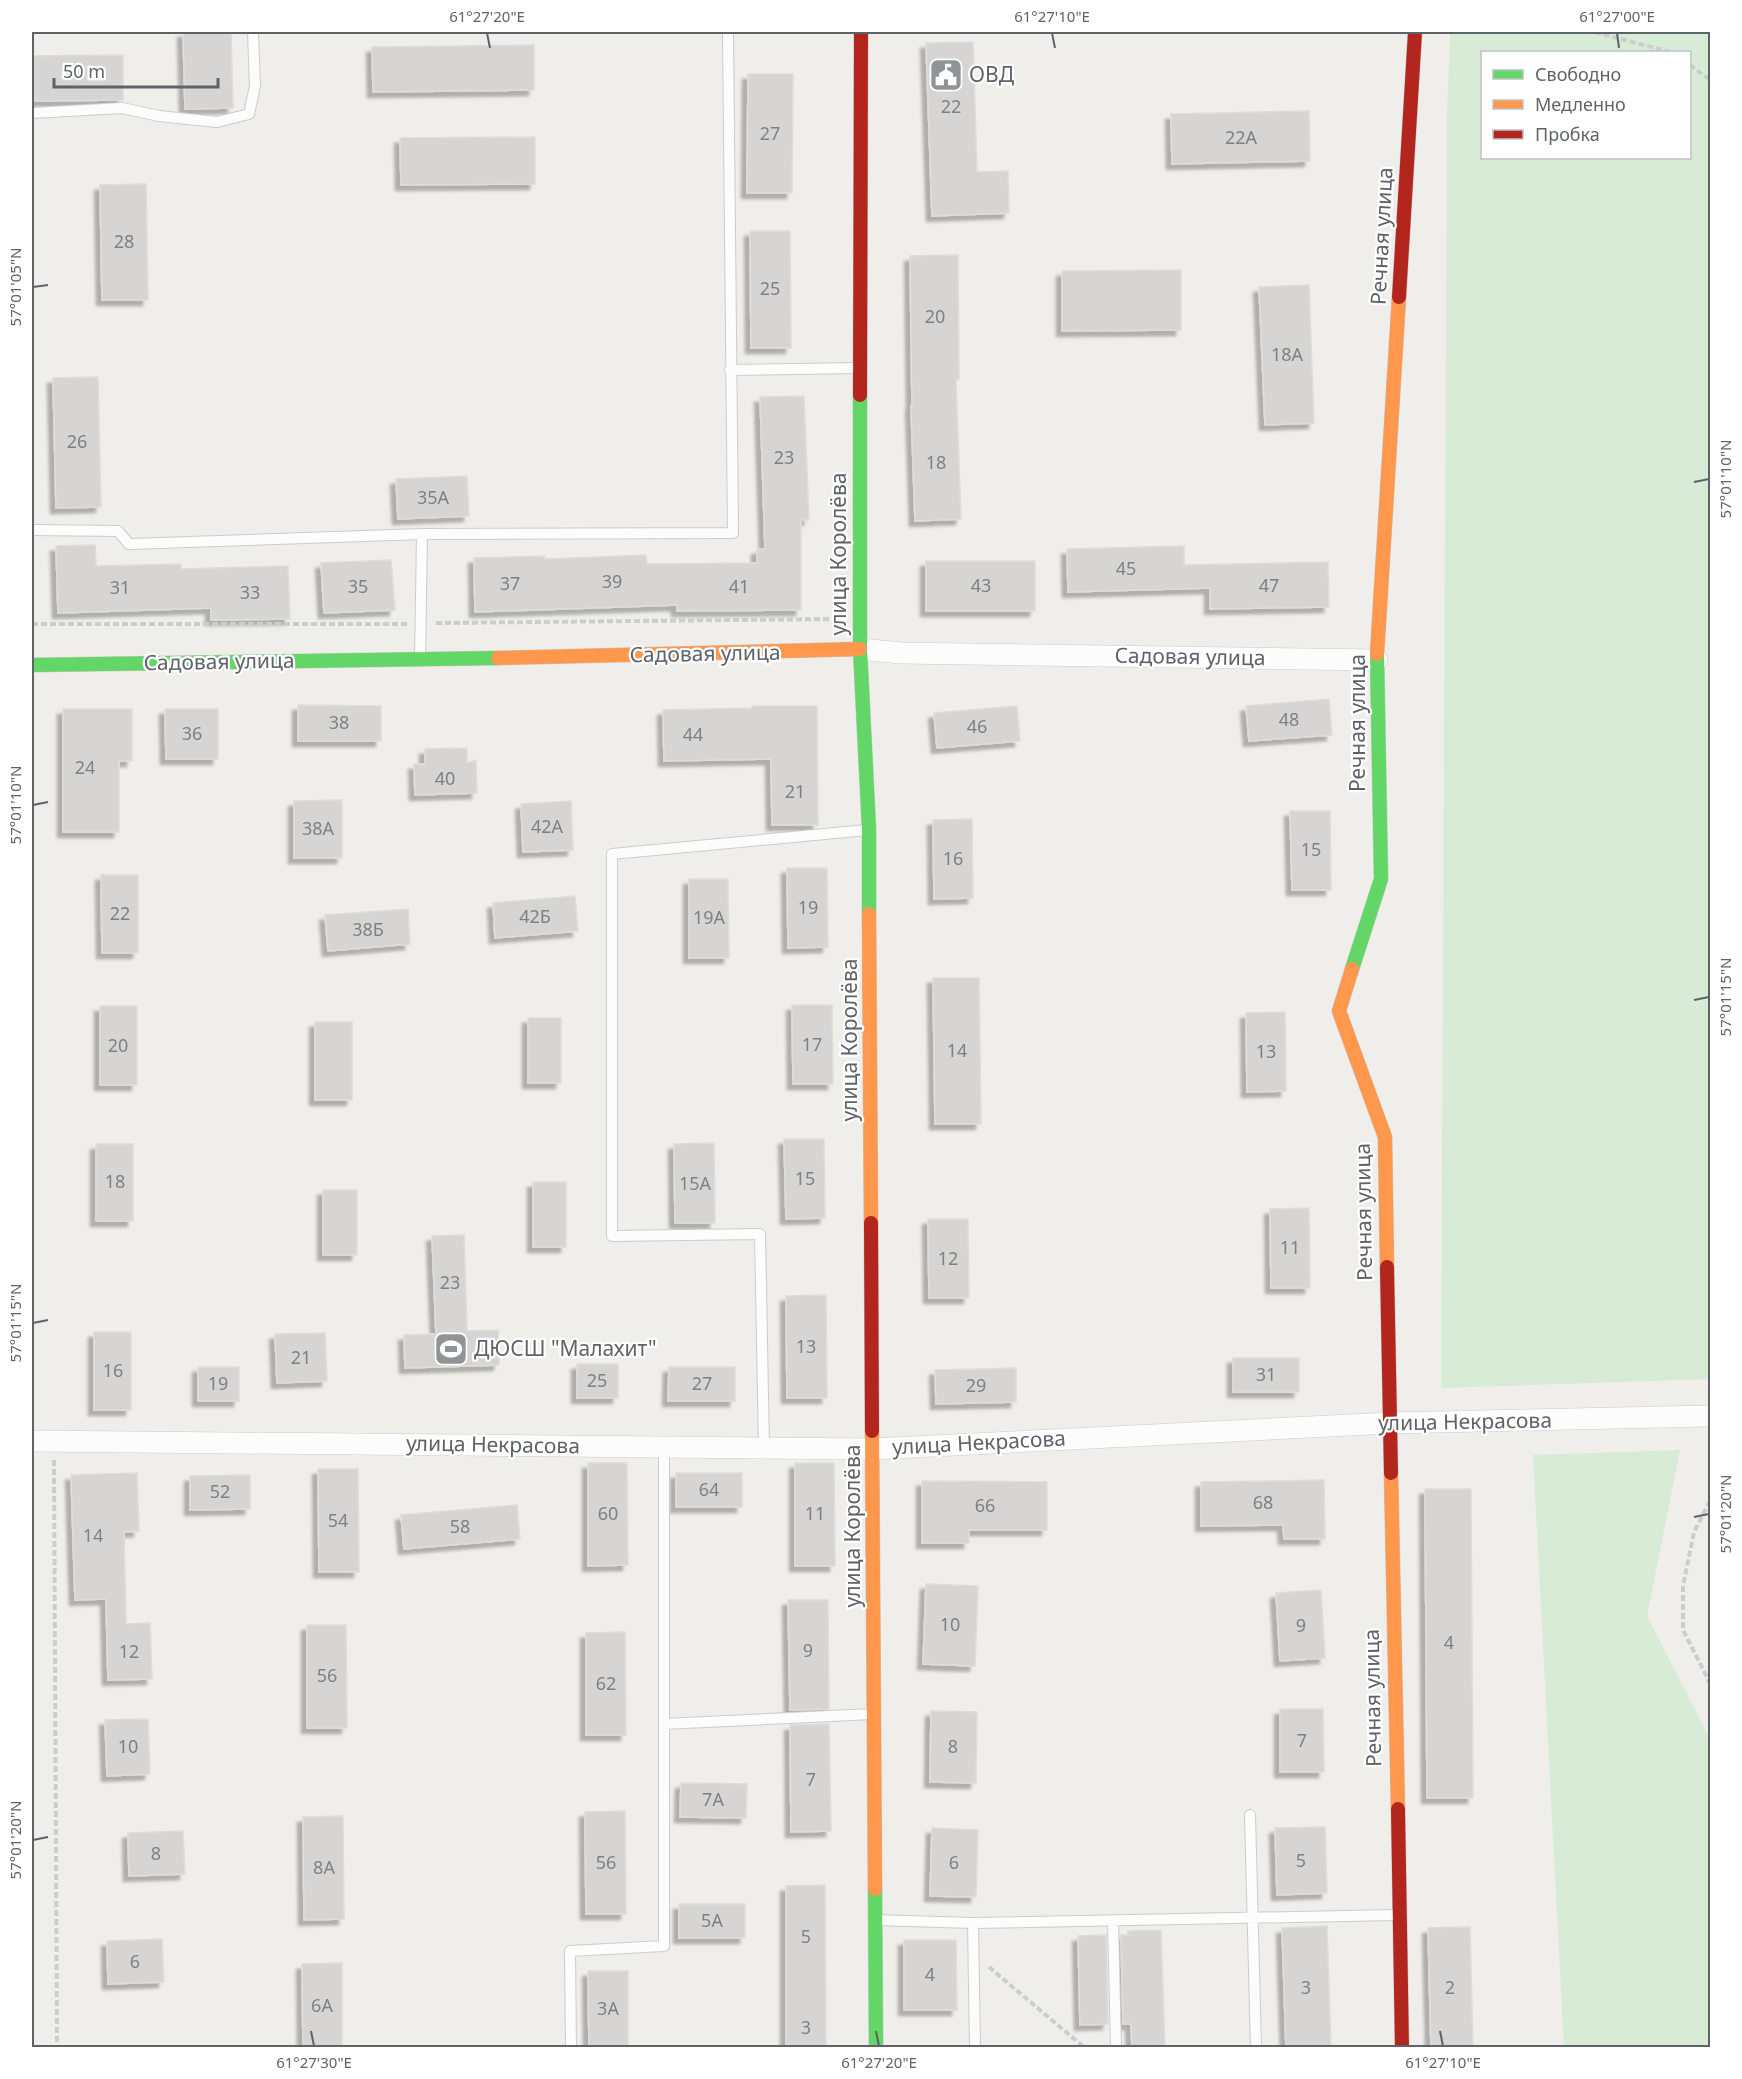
<svg xmlns="http://www.w3.org/2000/svg" width="1742" height="2079" viewBox="0 0 1742 2079" font-family="'Noto Sans',sans-serif">
  <defs>
    <filter id="shadow"><feDropShadow dx="-5.5" dy="5.5" stdDeviation="1.5" flood-color="#0004"/></filter>
  </defs>
  <rect width="100%" height="100%" fill="#efeeea"/>
  <!-- green -->
  <path fill="#d8ebd6" fill-rule="evenodd" d="M1450 32H1710V1379L1441 1388 1447 114ZM1482 52H1690V158H1482Z
    M1680 1450 1647 1616 1710 1739V2047H1564L1533 1455Z"/>
  <!-- building -->
  <path fill="#d6d5d3" stroke="#deddd9" stroke-width="1.5" filter="url(#shadow)" d="M183 32H231L233 108 185 109Z
    M973 42 977 172 1008 171 1009 213 932 216 926 43Z
    M534 45V90L373 92 372 47Z
    M123 55V100L32 101V56Z
    M748 74H793L792 193H747Z
    M1309 111 1310 161 1172 164 1171 114Z
    M535 137V184L401 185 400 138Z
    M146 184 148 300H102L100 185Z
    M750 231H790L791 348H751Z
    M958 255 959 379H956L961 519 915 521 911 406H912L910 256Z
    M1181 270V330L1062 331V271Z
    M1309 285 1314 423 1265 425 1259 287Z
    M98 377 101 507 56 508 53 378Z
    M804 396 809 520H801V610L677 611V605L475 612 474 558 545 556V559L646 555 647 564 757 563V549H765L760 397Z
    M467 476 469 516 398 519 396 479Z
    M95 545 96 566 181 564V569L288 566 290 619 211 620V608L58 613 56 546Z
    M1184 546V565L1328 562 1329 607 1210 609V588L1068 592 1067 549Z
    M391 560 395 610 324 613 321 563Z
    M926 561H1035V611H926Z
    M1329 699 1332 735 1249 741 1246 706Z
    M298 705 381 706V741H298Z
    M752 706H817L818 825H772L771 759 664 761 663 710 752 708Z
    M1017 706 1020 741 937 748 934 713Z
    M63 709H132V761H119V832H63Z
    M165 709H218V759H166Z
    M467 748V763L476 760 477 793 415 795 414 764H425V749Z
    M342 800V858H294V801Z
    M571 801 573 850 523 852 521 804Z
    M1290 811H1330L1331 890H1292Z
    M972 819 973 898 934 899 933 820Z
    M787 868H827L828 947 788 948Z
    M101 875H138V953H102Z
    M689 879H728L729 958H689Z
    M575 896 578 931 495 938 493 903Z
    M408 909 410 944 328 951 325 915Z
    M933 978H979L981 1124H935Z
    M792 1005H832L833 1084H793Z
    M100 1006H137V1085H100Z
    M1285 1012 1286 1091 1247 1092 1246 1013Z
    M528 1018H561V1083H528Z
    M315 1022H352V1100H315Z
    M784 1139H824L825 1218 786 1219Z
    M714 1143 715 1223H675L674 1144Z
    M96 1144H133V1221H96Z
    M533 1182H566V1247H533Z
    M323 1190H357V1255H323Z
    M1309 1208 1310 1288H1271L1270 1209Z
    M928 1219H968L969 1298H929Z
    M464 1235 467 1331 498 1330 499 1365 405 1368 404 1335 436 1334 432 1236Z
    M826 1295 827 1398H787L786 1296Z
    M94 1332H131V1410H94Z
    M325 1333 327 1381 277 1383 275 1334Z
    M1233 1358H1299V1392H1233Z
    M577 1364H618V1398H577Z
    M198 1367H239V1401H198Z
    M669 1367H735V1401H668Z
    M1016 1368V1402L936 1404 935 1370Z
    M588 1463H627L628 1565 588 1566Z
    M795 1463H834L835 1566H795Z
    M318 1469H358L359 1572H319Z
    M137 1473 139 1531 124 1532 126 1624 150 1623 152 1679 108 1680 106 1599 75 1600 71 1475Z
    M676 1473H742V1507H676Z
    M250 1475V1509L190 1510V1476Z
    M1324 1480 1325 1539H1284L1283 1525 1201 1526V1482Z
    M922 1481 1047 1482V1530H969V1543H922Z
    M1425 1489H1471L1473 1798H1427Z
    M517 1505 520 1539 404 1549 401 1515Z
    M926 1584 978 1586 975 1666 923 1664Z
    M1321 1590 1325 1658 1280 1661 1276 1593Z
    M788 1600H828L829 1709 790 1710Z
    M307 1625H346L347 1728H307Z
    M625 1632 626 1735H586V1633Z
    M1280 1709H1323L1324 1772H1280Z
    M931 1711 977 1712 976 1783 930 1782Z
    M148 1719 150 1774 107 1776 105 1720Z
    M829 1724 831 1831 791 1832 790 1725Z
    M681 1783 747 1784 746 1818 680 1817Z
    M625 1811 626 1914H586L585 1812Z
    M343 1816 344 1919 304 1920 303 1817Z
    M1325 1827 1327 1893 1277 1895 1275 1828Z
    M932 1828 978 1830 976 1897 930 1896Z
    M183 1831 185 1874 129 1876 128 1833Z
    M825 1885 826 2048H786V1886Z
    M679 1904H745V1938H679Z
    M1327 1926 1331 2048H1286L1282 1928Z
    M1470 1927 1473 2048H1431L1428 1928Z
    M1161 1930 1165 2048H1132L1131 2024H1123L1121 1935H1128V1931Z
    M1106 1935 1108 2024 1080 2025 1078 1936Z
    M162 1939 164 1982 108 1984 107 1941Z
    M904 1940H956L957 2010H904Z
    M342 1963V2048H303L302 1964Z
    M588 1971H628V2048H589Z"/>
  <g fill="none" stroke-linecap="round" stroke-linejoin="round">
    <defs>
      <path id="lane" d="M32 113 122 108 159 116 217 122 249 114 255 86 253 32
        M730 370 859 368
        M32 530 118 531 129 544 422 534 733 533 728 32
        M420 660 422 534
        M764 1448 760 1234 612 1236V854L867 830
        M664 1724 873 1714
        M1250 1815 1256 2048
        M876 1920 973 1923 1397 1915
        M1113 1920 1116 2048
        M973 1923 975 2048
        M571 2048 570 1951 664 1946V1447"/>
      <path id="street" d="M860 649 901 653 1377 660
        M32 1441 873 1449 1389 1423 1710 1416"/>
      <path id="fast" d="M860 395V649L869 829V914
        M32 665 498 658
        M1352 969 1381 879 1377 654
        M875 1889 876 2048"/>
      <path id="slow" d="M1377 654 1399 297
        M498 658 860 649
        M869 914 871 1223
        M1352 969 1339 1011 1385 1137 1387 1267
        M872 1431 875 1889
        M1391 1473 1398 1809"/>
      <path id="jam" d="M1399 297 1415 32
        M860 395 861 32
        M871 1223 872 1431
        M1387 1267 1391 1473
        M1398 1809 1402 2048"/>
    </defs>
    <!-- lane casing -->
    <use href="#lane" stroke="#cbcccc" stroke-width="12"/>
    <!-- street casing -->
    <use href="#street" stroke="#cbcccc" stroke-width="22"/>
    <!-- fast casing -->
    <use href="#fast" stroke="#cacacb" stroke-width="15"/>
    <!-- slow casing -->
    <use href="#slow" stroke="#cacacb" stroke-width="15"/>
    <!-- jam casing -->
    <use href="#jam" stroke="#cacacb" stroke-width="15"/>
    <!-- path -->
    <path stroke="#cacfcc" stroke-width="4" stroke-dasharray="6 3" stroke-linecap="butt" d="M1595 32 1670 52
      M1690 65 1710 80
      M436 623 836 619
      M32 624H407
      M54 1460 57 2048
      M1710 1501 1694 1532 1683 1586V1630L1710 1683
      M989 1967 1085 2048"/>
    <!-- lane -->
    <use href="#lane" stroke="#fdfcfc" stroke-width="10"/>
    <!-- street -->
    <use href="#street" stroke="#fdfcfc" stroke-width="21"/>
    <!-- fast -->
    <use href="#fast" stroke="#63d668" stroke-width="14"/>
    <!-- slow -->
    <use href="#slow" stroke="#ff974d" stroke-width="14"/>
    <!-- jam -->
    <use href="#jam" stroke="#b3261e" stroke-width="14"/>
  </g>
  <!-- ticks -->
  <path fill="none" stroke="#5f6368" stroke-width="2" d="M487 33 490 48M1052 33 1055 48M1617 33 1619 48M33 287 48 285M1694 482 1709 479M33 805 48 802M1694 1000 1709 997M33 1323 48 1320M1694 1517 1709 1514M33 1840 48 1837M311 2031 314 2046M876 2031 879 2046M1440 2031 1443 2046"/>
  <!-- icons -->
  <defs>
    <symbol id="civic-square" viewBox="-11 -11 22 22"><rect x="-9" y="-9" width="18" height="18" rx="4" fill="#919496" stroke="#fff"/><path d="M-.6-6.5H3V-4.5H.6V-3L4-1V1h2V6H-6V1h2V-1L-.6-3ZM-1.2 2.5V6h2.4V2.5Z" fill="#fff"/></symbol>
    <symbol id="stadium-square" viewBox="-11 -11 22 22"><rect x="-9" y="-9" width="18" height="18" rx="4" fill="#919496" stroke="#fff"/><path d="M0-5a6.5 5 0 1 0 0 10a6.5 5 0 1 0 0-10ZM-3.5-1.8h7v3.6h-7Z" fill="#fff"/></symbol>
  </defs>
  <g fill-rule="evenodd">
    <use href="#civic-square" x="927" y="56" width="38" height="38"/>
    <use href="#stadium-square" x="432" y="1330" width="38" height="38"/>
  </g>
  <g text-anchor="middle" stroke-width="4.5" stroke-linejoin="round" paint-order="stroke">
    <!-- number labels -->
    <g font-size="18" fill="#7e8184">
      <text x="951" y="113">22</text>
      <text x="770" y="140">27</text>
      <text x="1241" y="144">22А</text>
      <text x="124" y="248">28</text>
      <text x="770" y="295">25</text>
      <text x="935" y="323">20</text>
      <text x="1287" y="361">18А</text>
      <text x="77" y="448">26</text>
      <text x="784" y="464">23</text>
      <text x="936" y="469">18</text>
      <text x="433" y="504">35А</text>
      <text x="1126" y="575">45</text>
      <text x="612" y="588">39</text>
      <text x="510" y="590">37</text>
      <text x="981" y="592">43</text>
      <text x="1269" y="592">47</text>
      <text x="358" y="593">35</text>
      <text x="739" y="593">41</text>
      <text x="120" y="594">31</text>
      <text x="250" y="599">33</text>
      <text x="1289" y="726">48</text>
      <text x="339" y="729">38</text>
      <text x="977" y="733">46</text>
      <text x="192" y="740">36</text>
      <text x="693" y="741">44</text>
      <text x="85" y="774">24</text>
      <text x="445" y="785">40</text>
      <text x="795" y="798">21</text>
      <text x="547" y="833">42А</text>
      <text x="318" y="835">38А</text>
      <text x="1311" y="856">15</text>
      <text x="953" y="865">16</text>
      <text x="808" y="914">19</text>
      <text x="120" y="920">22</text>
      <text x="535" y="923">42Б</text>
      <text x="709" y="924">19А</text>
      <text x="368" y="936">38Б</text>
      <text x="812" y="1051">17</text>
      <text x="118" y="1052">20</text>
      <text x="957" y="1057">14</text>
      <text x="1266" y="1058">13</text>
      <text x="805" y="1185">15</text>
      <text x="115" y="1188">18</text>
      <text x="695" y="1190">15А</text>
      <text x="1290" y="1254">11</text>
      <text x="948" y="1265">12</text>
      <text x="450" y="1289">23</text>
      <text x="806" y="1353">13</text>
      <text x="301" y="1364">21</text>
      <text x="113" y="1377">16</text>
      <text x="1266" y="1381">31</text>
      <text x="597" y="1387">25</text>
      <text x="218" y="1390">19</text>
      <text x="702" y="1390">27</text>
      <text x="976" y="1392">29</text>
      <text x="709" y="1496">64</text>
      <text x="220" y="1498">52</text>
      <text x="1263" y="1509">68</text>
      <text x="985" y="1512">66</text>
      <text x="608" y="1520">60</text>
      <text x="815" y="1520">11</text>
      <text x="338" y="1527">54</text>
      <text x="460" y="1533">58</text>
      <text x="93" y="1542">14</text>
      <text x="950" y="1631">10</text>
      <text x="1301" y="1632">9</text>
      <text x="1449" y="1649">4</text>
      <text x="808" y="1657">9</text>
      <text x="129" y="1658">12</text>
      <text x="327" y="1682">56</text>
      <text x="606" y="1690">62</text>
      <text x="1302" y="1747">7</text>
      <text x="128" y="1753">10</text>
      <text x="953" y="1753">8</text>
      <text x="811" y="1786">7</text>
      <text x="713" y="1806">7А</text>
      <text x="156" y="1860">8</text>
      <text x="1301" y="1867">5</text>
      <text x="606" y="1869">56</text>
      <text x="954" y="1869">6</text>
      <text x="324" y="1874">8А</text>
      <text x="712" y="1927">5А</text>
      <text x="806" y="1943">5</text>
      <text x="135" y="1968">6</text>
      <text x="930" y="1981">4</text>
      <text x="1306" y="1994">3</text>
      <text x="1450" y="1994">2</text>
      <text x="322" y="2012">6А</text>
      <text x="608" y="2015">3А</text>
      <text x="806" y="2034">3</text>
    </g>
    <!-- poi labels -->
    <g font-size="21" fill="#5f6368" stroke="#fff" text-anchor="start">
      <text x="969" y="82">ОВД</text>
      <text x="474" y="1356">ДЮСШ "Малахит"</text>
    </g>
    <!-- street labels -->
    <g font-size="21" fill="#5f6368" stroke="#fff">
      <text transform="translate(1382 236) rotate(-87)" y="7">Речная улица</text>
      <text transform="translate(839 554) rotate(-90)" y="7">улица Королёва</text>
      <text transform="translate(705 654) rotate(-1)" y="7">Садовая улица</text>
      <text transform="translate(1190 657) rotate(1)" y="7">Садовая улица</text>
      <text transform="translate(219 662) rotate(-1)" y="7">Садовая улица</text>
      <text transform="translate(1358 723) rotate(-90)" y="7">Речная улица</text>
      <text transform="translate(850 1040) rotate(-90)" y="7">улица Королёва</text>
      <text transform="translate(1364 1212) rotate(-91)" y="7">Речная улица</text>
      <text transform="translate(1465 1422) rotate(-1)" y="7">улица Некрасова</text>
      <text transform="translate(979 1443) rotate(-3)" y="7">улица Некрасова</text>
      <text transform="translate(493 1445) rotate(1)" y="7">улица Некрасова</text>
      <text transform="translate(853 1526) rotate(-90)" y="7">улица Королёва</text>
      <text transform="translate(1373 1698) rotate(-91)" y="7">Речная улица</text>
    </g>
  </g>
  <!-- border -->
  <rect width="1742" height="2079" fill="none" stroke="#ffffff" stroke-width="66"/>
  <!-- legend -->
  <rect x="1481" y="51" width="210" height="108" fill="#ffffff" stroke="#bfc1c3" stroke-width="1.5"/>
  <rect x="1493" y="70" width="30" height="9" fill="#63d668" stroke="#bfc1c3" stroke-width="1.5"/>
  <text x="1535" y="81" font-size="18" fill="#5f6368">Свободно</text>
  <rect x="1493" y="100" width="30" height="9" fill="#ff974d" stroke="#bfc1c3" stroke-width="1.5"/>
  <text x="1535" y="111" font-size="18" fill="#5f6368">Медленно</text>
  <rect x="1493" y="130" width="30" height="9" fill="#b3261e" stroke="#bfc1c3" stroke-width="1.5"/>
  <text x="1535" y="141" font-size="18" fill="#5f6368">Пробка</text>
  <!-- scale -->
  <path d="M54 78v9h164v-9" fill="none" stroke="#5f6368" stroke-width="3"/>
  <text x="63" y="78" font-size="18" fill="#5f6368" stroke="#ffffff" stroke-width="4.5" paint-order="stroke">50 m</text>
  <rect x="33" y="33" width="1676" height="2013" fill="none" stroke="#5f6368" stroke-width="2"/>
  <g font-size="15" text-anchor="middle" fill="#5f6368">
    <text x="487" y="22">61°27'20"E</text>
    <text x="1052" y="22">61°27'10"E</text>
    <text x="1617" y="22">61°27'00"E</text>
    <text transform="translate(16 287) rotate(-90)" y="5">57°01'05"N</text>
    <text transform="translate(1726 479) rotate(-90)" y="5">57°01'10"N</text>
    <text transform="translate(16 805) rotate(-90)" y="5">57°01'10"N</text>
    <text transform="translate(1726 997) rotate(-90)" y="5">57°01'15"N</text>
    <text transform="translate(16 1323) rotate(-90)" y="5">57°01'15"N</text>
    <text transform="translate(1726 1514) rotate(-90)" y="5">57°01'20"N</text>
    <text transform="translate(16 1840) rotate(-90)" y="5">57°01'20"N</text>
    <text x="314" y="2068">61°27'30"E</text>
    <text x="879" y="2068">61°27'20"E</text>
    <text x="1443" y="2068">61°27'10"E</text>
  </g>
</svg>
